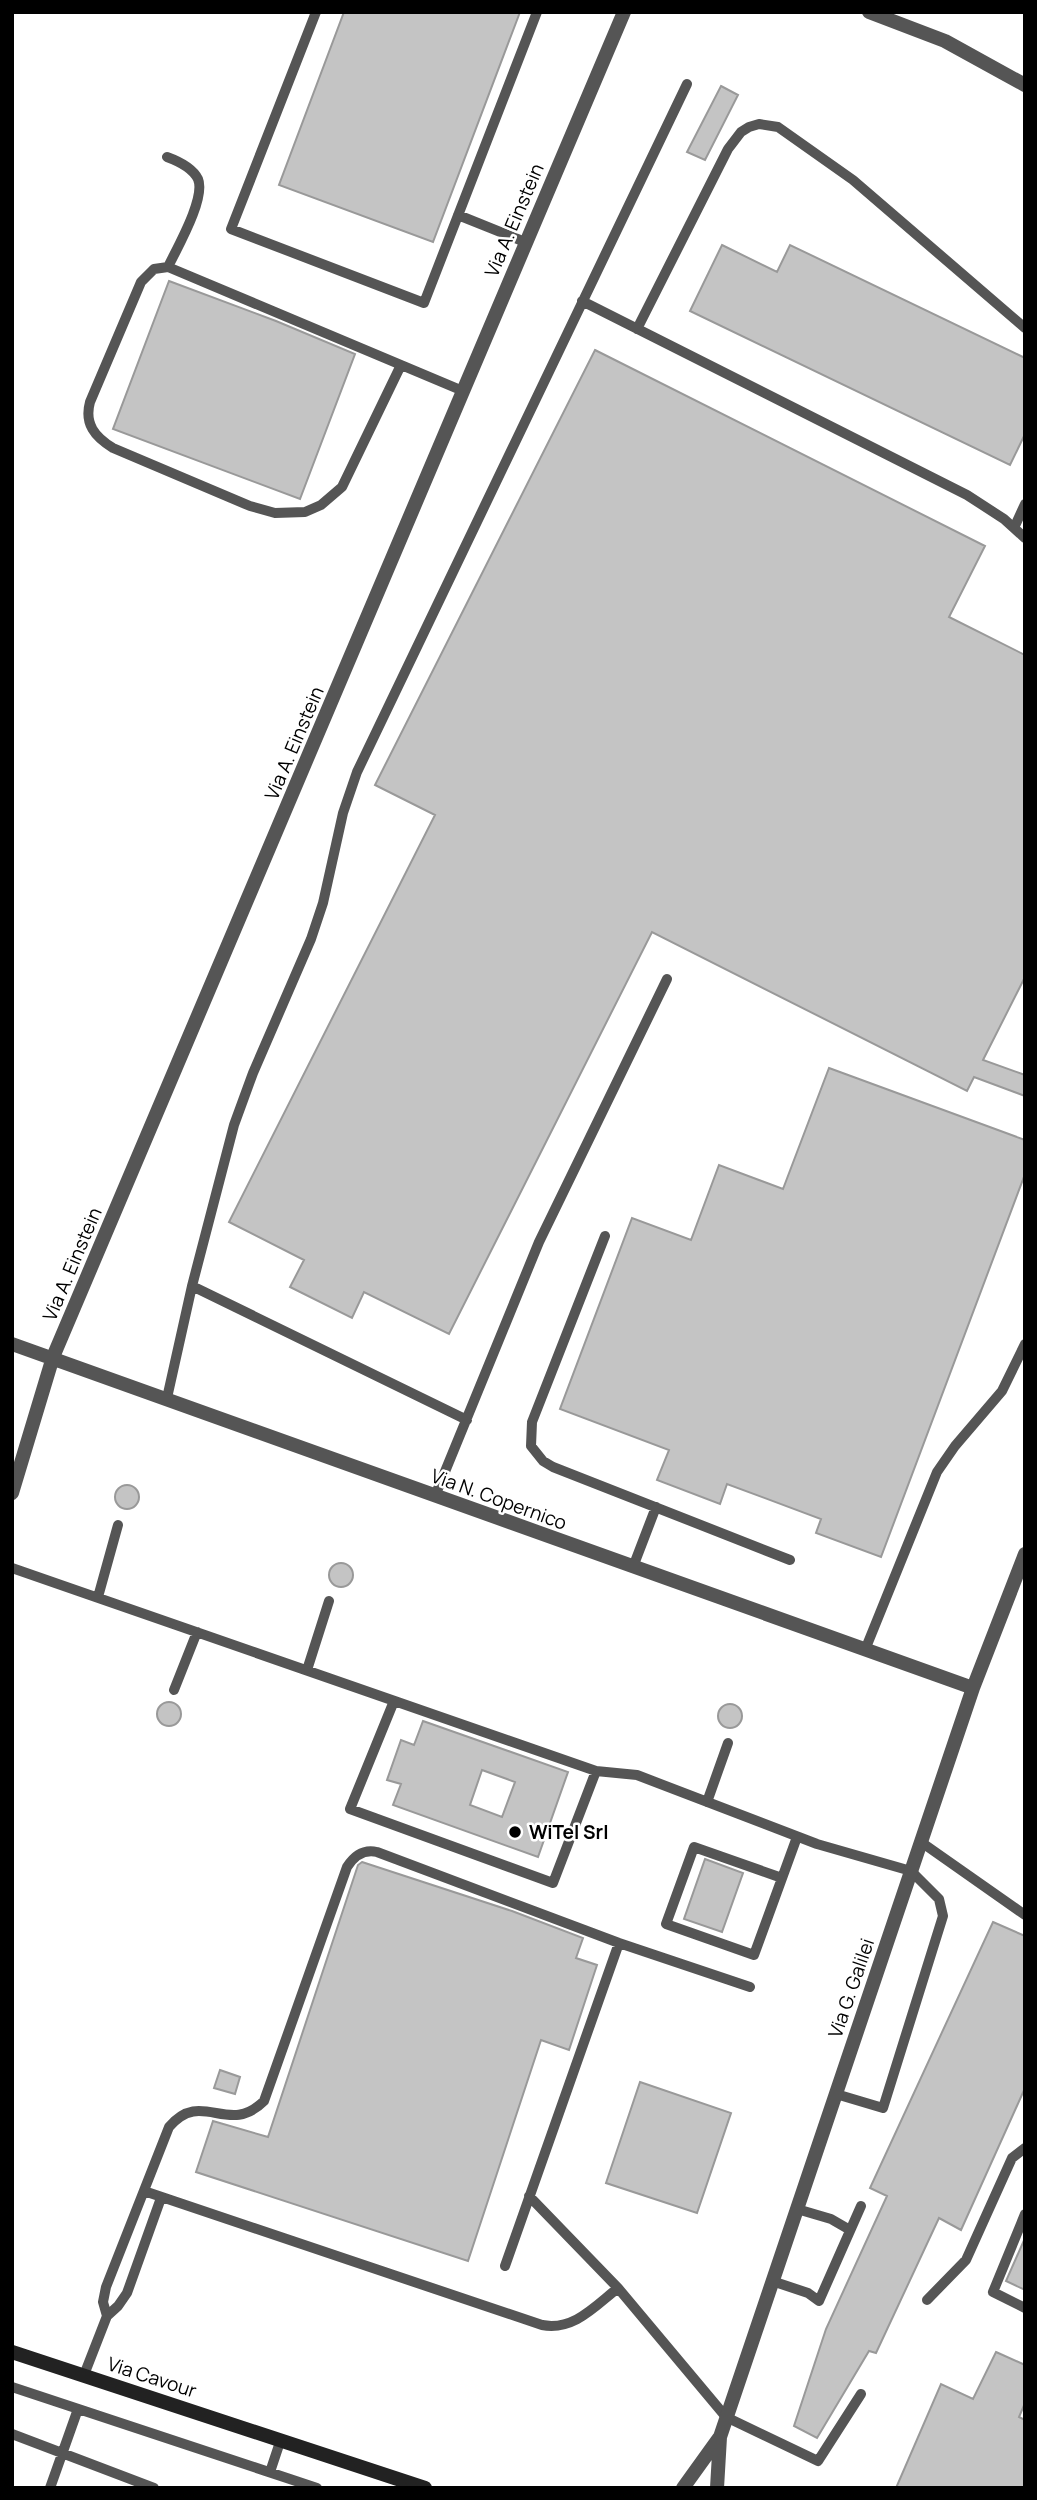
<svg xmlns="http://www.w3.org/2000/svg" width="1037" height="2500" viewBox="0 0 1037 2500" font-family="Manrope,sans-serif">
  <rect width="100%" height="100%" fill="#fff"/>
  <!-- building -->
  <path fill="#c4c4c4" stroke="#999" stroke-width="2" fill-rule="evenodd" d="M344 12H520L433 242 279 185Z
    M721 86 738 95 705 160 687 152Z
    M722 245 777 272 790 245 1025 358V434L1010 465 690 311Z
    M169 281 276 321 355 354 300 499 113 429Z
    M595 350 985 546 949 617 1025 655V977L983 1060 1025 1075V1096L974 1077 967 1091 652 932 449 1334 364 1292 352 1318 290 1287 304 1260 229 1222 435 815 375 785Z
    M829 1068 1025 1140V1174L881 1557 816 1533 821 1519 727 1484 720 1504 657 1480 669 1450 560 1409 632 1218 691 1240 719 1165 783 1189Z
    M115 1497a12 12 0 1 1 24 0a12 12 0 1 1-24 0Z
    M329 1575a12 12 0 1 1 24 0a12 12 0 1 1-24 0Z
    M157 1714a12 12 0 1 1 24 0a12 12 0 1 1-24 0Z
    M718 1716a12 12 0 1 1 24 0a12 12 0 1 1-24 0Z
    M423 1721 568 1772 538 1857 393 1805 401 1784 387 1780 401 1740 414 1745ZM482 1770 515 1782 502 1817 470 1805Z
    M705 1859 743 1873 722 1932 684 1919Z
    M362 1862 512 1911 583 1938 576 1958 597 1965 569 2050 541 2040 468 2261 196 2172 213 2121 268 2137 358 1865Z
    M993 1922 1025 1936V2088L961 2230 939 2218 876 2353 869 2351 817 2438 794 2426 826 2329 887 2196 870 2188Z
    M220 2070 240 2077 235 2094 214 2088Z
    M640 2082 731 2113 697 2213 606 2183Z
    M1025 2238V2290L1006 2281Z
    M996 2352 1025 2365V2403L1019 2417 1025 2420V2488H896L941 2384 973 2399Z"/>
  <g fill="none" stroke-linecap="round" stroke-linejoin="round">
    <!-- service -->
    <path stroke="#555" stroke-width="10" d="M316 12 231 229 424 303 537 12
      M167 157C178 161 192 167 198 179 206 198 177 248 168 267
      M458 215 525 242
      M582 301 967 495 1004 519 1025 538
      M637 329 728 149 741 132 749 127 759 124 778 127 853 180 1025 328
      M401 365 342 487 321 505 305 512 275 513 250 506 113 448C95 437 84 424 90 402L141 282 154 269 168 267 463 391
      M1014 528 1025 504
      M605 1236 532 1422 531 1446 543 1461 553 1467 790 1560
      M192 1286 467 1420
      M167 1398 192 1286 234 1125 253 1073 311 939 323 903 343 813 357 772 687 84
      M435 1496 539 1242 667 979
      M633 1567 656 1507
      M12 1568 596 1771 637 1775 817 1844 911 1871 939 1899 943 1916 883 2108 836 2094
      M98 1597 118 1525
      M865 1650 937 1472 955 1446 1002 1391 1025 1344
      M307 1670 329 1601
      M174 1690 197 1632
      M394 1701 350 1809 553 1883 596 1771
      M707 1802 728 1743
      M921 1842 1025 1915
      M782 1878 694 1847 666 1924 754 1955 797 1837
      M144 2191 542 2325C574 2331 595 2306 618 2288
      M529 2196 618 2288 726 2417 818 2461 861 2394
      M797 2209 831 2219 850 2230
      M1025 2214 993 2292 1025 2308
      M505 2266 619 1943
      M772 2281 808 2293 819 2301 861 2206
      M927 2300 966 2260 1012 2158 1025 2148
      M107 2316 118 2306 127 2293 161 2198
      M84 2375 107 2316 103 2302 106 2287 169 2127C202 2088 228 2137 264 2101L347 1867C354 1856 364 1849 377 1852L619 1943 750 1987
      M12 2387 317 2488
      M12 2434 154 2488
      M270 2472 281 2439
      M50 2488 78 2409"/>
    <!-- minor -->
    <path stroke="#555" stroke-width="14" d="M869 12 945 41 1025 85
      M12 1344 973 1688
      M12 1493 53 1357 624 12
      M683 2488 719 2438
      M717 2488 720 2437 973 1688 1025 1554"/>
    <!-- secondary -->
    <path stroke="#222" stroke-width="14" d="M12 2352 425 2488"/>
  </g>
  <!-- markers -->
  <circle fill="#000" stroke="#fff" stroke-width="2.5" cx="515" cy="1832" r="7"/>
  <g text-anchor="middle" stroke-width="5" stroke-linejoin="round" paint-order="stroke">
    <!-- street labels -->
    <g font-size="19" fill="#000" stroke="#fff">
      <text transform="translate(514 220) rotate(-67)" y="7">Via A. Einstein</text>
      <text transform="translate(294 743) rotate(-67)" y="7">Via A. Einstein</text>
      <text transform="translate(72 1264) rotate(-67)" y="7">Via A. Einstein</text>
      <text transform="translate(499 1499) rotate(20)" y="7">Via N. Copernico</text>
      <text transform="translate(851 1988) rotate(-71)" y="7">Via G. Galilei</text>
      <text transform="translate(152 2377) rotate(18)" y="7">Via Cavour</text>
    </g>
    <!-- poi labels -->
    <g font-size="19" font-weight="bold" fill="#000" stroke="#fff" text-anchor="start">
      <text x="529" y="1839">WiTel Srl</text>
    </g>
  </g>
  <!-- border -->
  <rect width="1037" height="2500" fill="none" stroke="#000000" stroke-width="28"/>
</svg>
